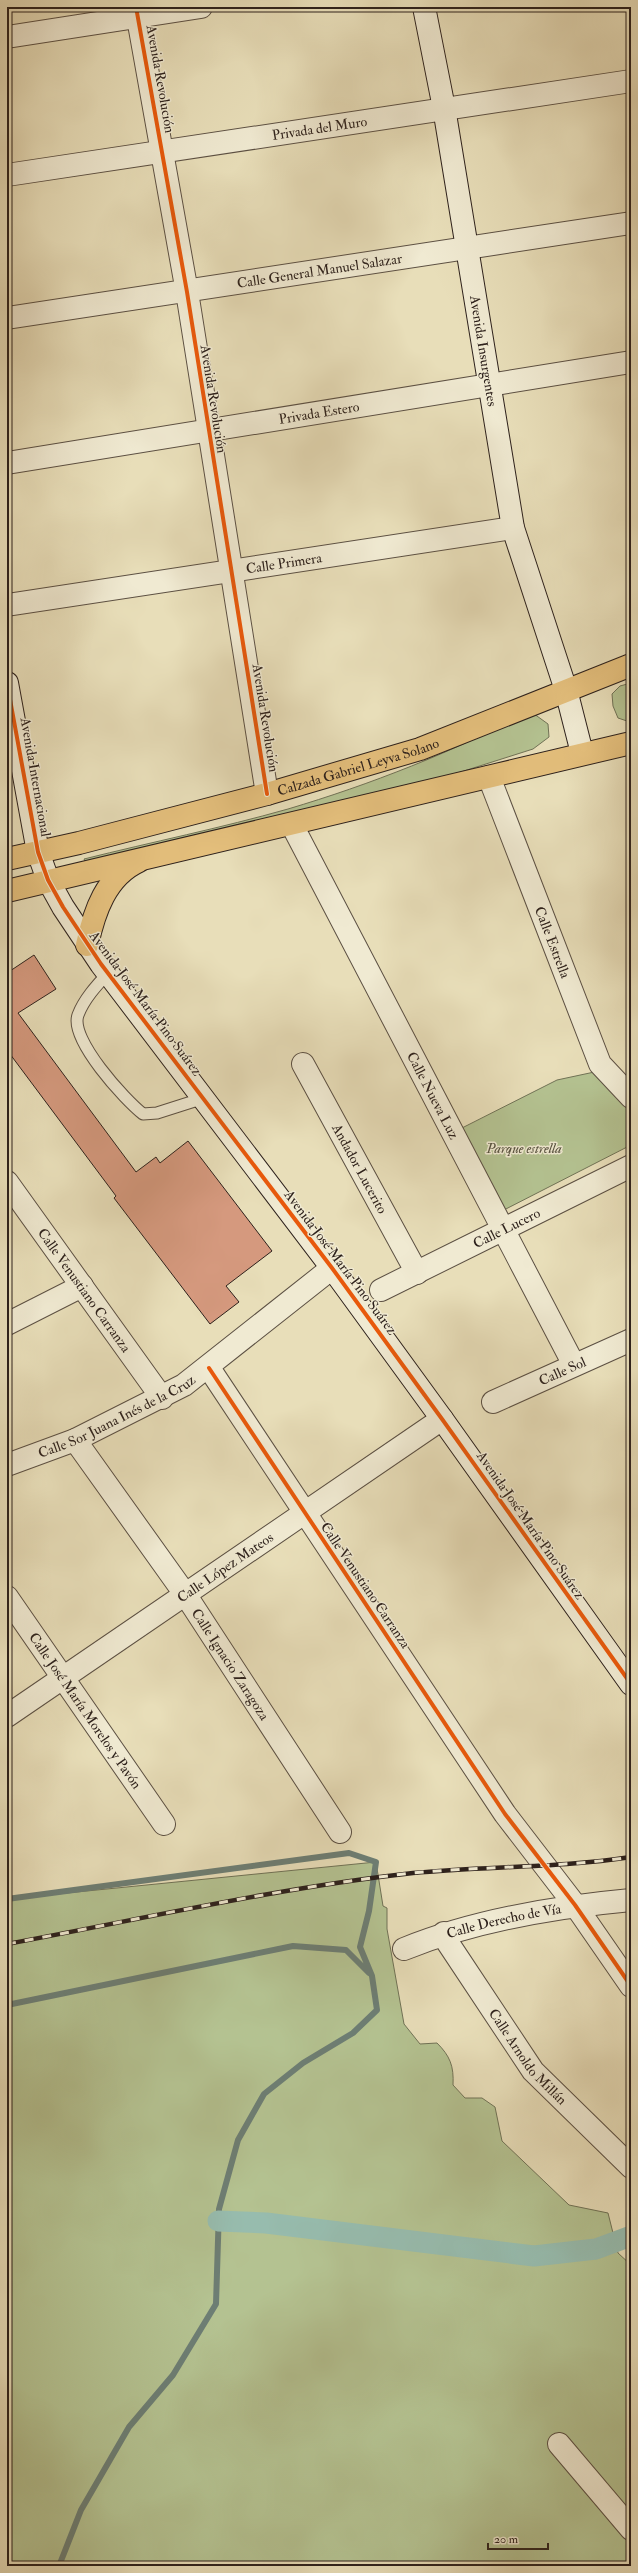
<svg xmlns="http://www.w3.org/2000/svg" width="638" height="2573" viewBox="0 0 638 2573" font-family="'IM FELL Double Pica',serif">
  <rect width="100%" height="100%" fill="#e8deb9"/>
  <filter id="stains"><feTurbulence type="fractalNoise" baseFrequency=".005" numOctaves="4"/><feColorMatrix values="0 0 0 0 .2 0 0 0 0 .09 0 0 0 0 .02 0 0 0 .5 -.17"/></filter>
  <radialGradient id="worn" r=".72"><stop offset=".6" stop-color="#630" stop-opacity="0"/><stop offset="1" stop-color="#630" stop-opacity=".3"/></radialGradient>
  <!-- green -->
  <path fill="#b4c291" stroke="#707256" d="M631 683V722H630L618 718 613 706 612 694 620 686Z
    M530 711 548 724 549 737 533 749 398 792 87 865 84 859C152 842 221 828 288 809 369 785 456 751 530 711Z
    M599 1071 631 1104V1145L500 1212 458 1130 557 1080Z
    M376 1862 383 1906 387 1908V1929L404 2024 420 2044 437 2043C450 2056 454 2066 453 2085L465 2098H482L495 2107 502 2141 569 2205 608 2213 618 2253 631 2265V2566H7V1899Z"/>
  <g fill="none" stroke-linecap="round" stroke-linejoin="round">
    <!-- stream -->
    <path stroke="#6d7e74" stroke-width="6" d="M7 1899 349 1853 376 1862 369 1911 360 1947 372 1976 377 2010 353 2033 303 2063 264 2094 238 2140 219 2209 216 2304 173 2375 129 2427 81 2510 59 2566
      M7 2005 293 1946 346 1950 369 1973"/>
    <!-- canal -->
    <path stroke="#97bcae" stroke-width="21" d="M218 2221 266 2223 534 2256 596 2249 631 2236"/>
  </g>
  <!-- building -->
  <path fill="#d5997e" stroke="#2d211c" d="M34 955 56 989 18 1013 136 1172 156 1157 160 1163 188 1141 272 1251 226 1286 239 1302 210 1324 114 1198 116 1196 7 1050V973Z"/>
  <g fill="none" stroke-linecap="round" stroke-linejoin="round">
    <defs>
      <path id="lane" d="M108 973C97 985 84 999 78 1015 69 1039 125 1100 143 1114L157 1113 204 1098"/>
      <g id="street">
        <path d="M136 7 187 292 267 794"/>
        <path d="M7 37 201 7"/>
        <path id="s1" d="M7 175 631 81"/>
        <path id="s2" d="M7 318 631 223"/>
        <path id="s3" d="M7 463 631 362"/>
        <path id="s4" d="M7 605 513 528"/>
        <path id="s5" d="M489 777 600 1064 631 1097"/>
        <path id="s6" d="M292 825 574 1365"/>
        <path id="s7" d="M303 1064 417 1273"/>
        <path id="s8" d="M7 1182 162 1398"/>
        <path id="s9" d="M381 1290 631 1166"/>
        <path d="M7 1324 82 1286"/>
        <path d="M209 1368 505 1814 575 1905 631 1986"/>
        <path id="s10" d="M493 1402 631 1340"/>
        <path id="s11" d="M75 1440 185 1594 340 1832"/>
        <path id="s12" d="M7 1465 75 1440 184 1385 332 1268"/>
        <path id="s13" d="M7 1597 164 1824"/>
        <path id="s14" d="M7 1716 442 1419"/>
        <path id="s15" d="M444 1933 448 1943 533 2071 631 2167"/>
        <path id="s16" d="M404 1949C475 1920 554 1907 631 1900"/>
        <path d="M559 2444 631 2529"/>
      </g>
      <g id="secondary">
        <path id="s17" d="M424 7 444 108 513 528 566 690 582 753"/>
        <path d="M7 683 38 852 48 880 63 907 101 964 332 1268 442 1419 631 1684"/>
      </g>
      <g id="primary">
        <path id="s18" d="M7 859 79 843 267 794 420 749 631 665"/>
        <path d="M7 891 631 743"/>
        <path d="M87 945C94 912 106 876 139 861"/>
      </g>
    </defs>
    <!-- lane casing -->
    <use href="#lane" stroke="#5c5043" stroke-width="13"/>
    <!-- street casing -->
    <use href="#street" stroke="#5c5043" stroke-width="24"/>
    <!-- secondary casing -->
    <use href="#secondary" stroke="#2d211c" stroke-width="24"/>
    <!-- primary casing -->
    <use href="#primary" stroke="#2d211c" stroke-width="24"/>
    <!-- lane -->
    <use href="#lane" stroke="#f0ead2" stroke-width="11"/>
    <!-- street -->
    <use href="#street" stroke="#f0ead2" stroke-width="22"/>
    <!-- secondary -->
    <use href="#secondary" stroke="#f0ead2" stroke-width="22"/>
    <!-- primary -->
    <use href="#primary" stroke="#e4bf7c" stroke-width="22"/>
    <defs>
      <path id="rail" d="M7 1944C142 1919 277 1888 413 1873 485 1866 559 1868 631 1857"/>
    </defs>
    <!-- rail casing -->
    <use href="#rail" stroke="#2d211c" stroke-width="4.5"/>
    <!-- rail -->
    <use href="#rail" stroke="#f0ead2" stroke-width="3" stroke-dasharray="9" stroke-linecap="butt"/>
    <defs>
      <path id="cycleway" d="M136 7 187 292 267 794
        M7 683 38 852 48 880 63 907 101 964 332 1268 442 1419 631 1684
        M209 1368 505 1814 575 1905 631 1986"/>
    </defs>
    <!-- cycleway casing -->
    <use href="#cycleway" stroke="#f0ead2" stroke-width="6"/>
    <!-- cycleway -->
    <use href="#cycleway" stroke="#e8590c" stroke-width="4"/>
  </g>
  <g text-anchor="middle" stroke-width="3" stroke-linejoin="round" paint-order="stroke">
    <!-- street labels -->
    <g font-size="14" fill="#2d211c" stroke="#f0ead2">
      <text transform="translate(161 79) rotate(80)" y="5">Avenida Revolución</text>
      <text dy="5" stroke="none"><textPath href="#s1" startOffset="316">Privada del Muro</textPath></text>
      <text dy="5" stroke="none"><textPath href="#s2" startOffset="316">Calle General Manuel Salazar</textPath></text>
      <text dy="5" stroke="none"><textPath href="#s17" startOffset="349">Avenida Insurgentes</textPath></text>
      <text transform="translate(214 399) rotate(81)" y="5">Avenida Revolución</text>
      <text dy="5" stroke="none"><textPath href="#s3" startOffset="316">Privada Estero</textPath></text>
      <text dy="5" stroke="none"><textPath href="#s4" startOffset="280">Calle Primera</textPath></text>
      <text transform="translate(266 718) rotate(81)" y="5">Avenida Revolución</text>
      <text dy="5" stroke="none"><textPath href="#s18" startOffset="363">Calzada Gabriel Leyva Solano</textPath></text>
      <text transform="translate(36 777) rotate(80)" y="5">Avenida Internacional</text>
      <text dy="5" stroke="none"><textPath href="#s5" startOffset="177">Calle Estrella</textPath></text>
      <text transform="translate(146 1003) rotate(53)" y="5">Avenida José María Pino Suárez</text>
      <text dy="5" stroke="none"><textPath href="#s6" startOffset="305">Calle Nueva Luz</textPath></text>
      <text dy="5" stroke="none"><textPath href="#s7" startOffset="119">Andador Lucerito</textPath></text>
      <text dy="5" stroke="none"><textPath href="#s9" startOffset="140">Calle Lucero</textPath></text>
      <text transform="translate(341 1262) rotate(53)" y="5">Avenida José María Pino Suárez</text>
      <text dy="5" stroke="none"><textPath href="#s8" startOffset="133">Calle Venustiano Carranza</textPath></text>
      <text dy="5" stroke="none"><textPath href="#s10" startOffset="76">Calle Sol</textPath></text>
      <text dy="5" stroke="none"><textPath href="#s12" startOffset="120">Calle Sor Juana Inés de la Cruz</textPath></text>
      <text transform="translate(531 1525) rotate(55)" y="5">Avenida José María Pino Suárez</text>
      <text dy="5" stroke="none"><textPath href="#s14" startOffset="264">Calle López Mateos</textPath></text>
      <text transform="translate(366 1585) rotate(56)" y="5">Calle Venustiano Carranza</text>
      <text dy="5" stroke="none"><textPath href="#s11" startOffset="273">Calle Ignacio Zaragoza</textPath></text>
      <text dy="5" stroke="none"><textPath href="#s13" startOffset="138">Calle José María Morelos y Pavón</textPath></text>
      <text dy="5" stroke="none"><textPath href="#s16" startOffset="104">Calle Derecho de Vía</textPath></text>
      <text dy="5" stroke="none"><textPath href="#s15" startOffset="150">Calle Arnoldo Millán</textPath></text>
    </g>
    <!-- park labels -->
    <g font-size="14" font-style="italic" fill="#56513f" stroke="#f0ead2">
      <text x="524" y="1153">Parque estrella</text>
    </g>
  </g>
  <!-- margin -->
  <rect width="638" height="2573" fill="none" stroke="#e8deb9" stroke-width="24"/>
  <rect x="8" y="8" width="622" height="2557" fill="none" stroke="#2d211c" stroke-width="2"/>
  <rect x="12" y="12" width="614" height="2549" fill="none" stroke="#2d211c"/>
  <!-- scale -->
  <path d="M488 2543v6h60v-6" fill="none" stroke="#2d211c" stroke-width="2"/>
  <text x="494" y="2543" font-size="12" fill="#2d211c" stroke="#f0ead2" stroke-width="3" paint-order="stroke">20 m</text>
  <rect width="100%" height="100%" filter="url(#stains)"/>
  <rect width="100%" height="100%" fill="url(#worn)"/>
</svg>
